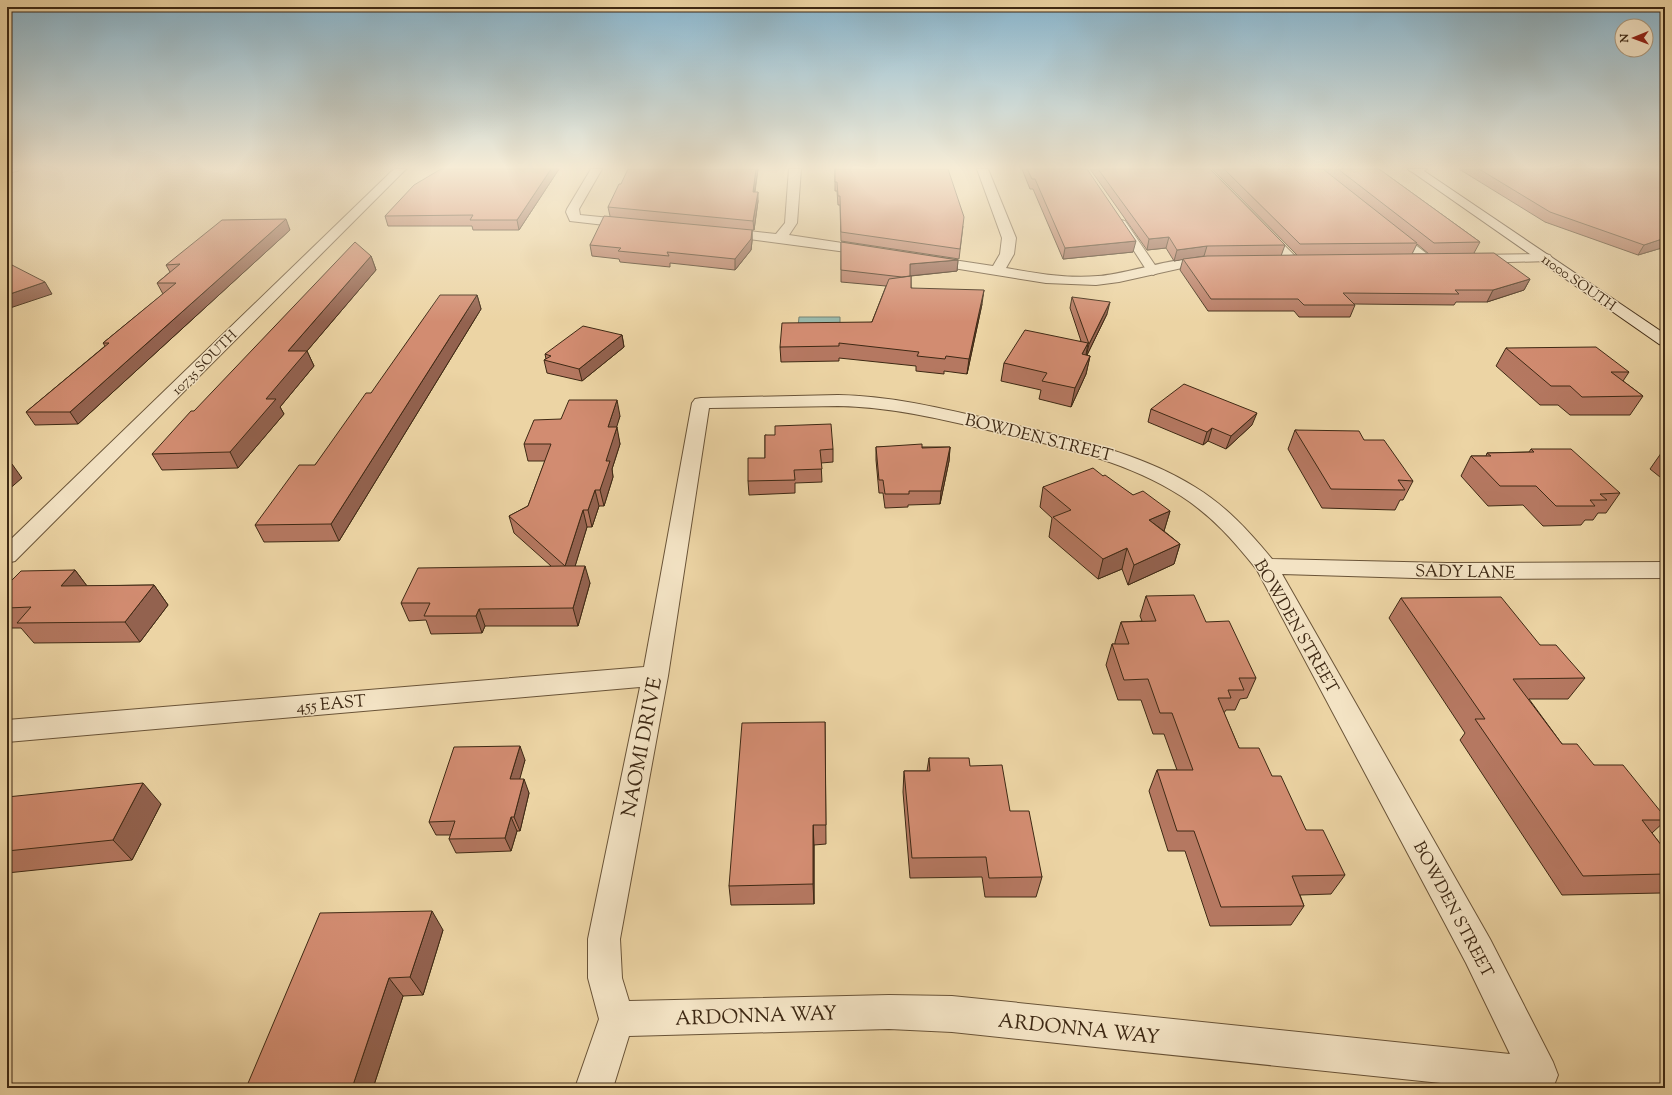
<svg xmlns="http://www.w3.org/2000/svg" width="1672" height="1095" viewBox="0 0 1672 1095" font-family="'Sorts Mill Goudy',serif">
  <rect width="100%" height="100%" fill="#ecd4a4"/>
  <filter id="stains"><feTurbulence type="fractalNoise" baseFrequency=".005" numOctaves="4"/><feColorMatrix values="0 0 0 0 .2 0 0 0 0 .09 0 0 0 0 .02 0 0 0 .5 -.17"/></filter>
  <radialGradient id="worn" r=".72"><stop offset=".6" stop-color="#630" stop-opacity="0"/><stop offset="1" stop-color="#630" stop-opacity=".3"/></radialGradient>
  <!-- water -->
  <path fill="#99b8aa" stroke="#757f6e" d="M799 317H840V327H798Z"/>
  <g fill="none" stroke-linecap="round" stroke-linejoin="round">
    <defs>
      <path id="lane" d="M1121 220 1125 221 1159 271 1157 273 1153 275 1147 271 1116 223Z
        M1265 229 1269 230 1299 260 1297 262H1289L1261 234 1260 232Z
        M1396 232 1400 233 1431 257 1433 259 1431 261H1423L1392 237 1391 235 1392 233Z"/>
      <path id="street" d="M7 169H19L17 171 7 173Z
        M394 169H406L15 561 7 563V543Z
        M591 169H602L579 209 580 215 631 220 636 221 637 224 636 227 631 228 570 221 566 212 567 209Z
        M789 169H801L797 223 789 235 869 247 874 248 876 251 874 254 869 255 718 235 716 232 718 229 723 228 776 234 785 223Z
        M977 169H988L1016 238 1014 254 1006 268C1035 273 1067 279 1098 276 1130 274 1187 252 1216 259L1218 262 1216 265 1182 268 1119 282 1096 285 1046 283 922 263 920 260 922 257 927 256 993 266 1000 254 1002 238Z
        M1408 169H1427L1421 172 1410 171Z
        M1545 254 1550 255 1552 258 1550 261 1472 263 1467 262 1465 259 1467 256 1472 255Z
        M838 395C897 396 953 411 1010 424 1073 439 1139 452 1195 487 1226 506 1249 531 1272 559L1447 563 1665 562V578L1447 579 1282 574 1490 939 1553 1062 1558 1075 1553 1088H1489L952 1032 889 1029 629 1036 613 1088H575L599 1019 588 978V939L640 687 7 742V720L644 667 692 403 695 399 701 398ZM838 406C895 407 949 421 1005 434 1065 448 1128 462 1181 496 1212 516 1234 541 1257 570L1466 963 1510 1054 952 996 889 995 629 1001 622 978 620 939 668 676 709 408Z"/>
      <path id="secondary" d="M1408 169H1421L1665 334V346L1659 344Z"/>
    </defs>
    <!-- lane casing -->
    <use href="#lane" stroke="#6a5438" stroke-width="2"/>
    <!-- street casing -->
    <use href="#street" stroke="#6a5438" stroke-width="2"/>
    <!-- secondary casing -->
    <use href="#secondary" stroke="#3e2914" stroke-width="2"/>
    <!-- lane -->
    <use href="#lane" fill="#f3e3c4" fill-rule="evenodd"/>
    <!-- street -->
    <use href="#street" fill="#f3e3c4" fill-rule="evenodd"/>
    <!-- secondary -->
    <use href="#secondary" fill="#f3e3c4" fill-rule="evenodd"/>
  </g>
  <!-- wall -->
  <path fill="#b57861" stroke="#3e2914" fill-rule="evenodd" d="M441 169H559L519 230H473L472 226H388L385 216Z
    M758 169 755 192 758 201 754 230H752V241L751 250 735 270 670 263V267L620 262 619 259 592 256 590 245 610 216 608 207Z
    M835 169 963 226 959 259 841 241 840 205H838L837 191H835Z
    M1022 169H1087L1133 252 1063 259 1033 189H1030Z
    M1090 169H1210L1285 245 1281 256 1297 255 1212 169H1379L1480 242 1474 253 1530 279 1524 290 1487 302H1456L1454 305 1354 304 1355 305 1350 317H1299L1294 311H1208L1180 270 1183 259 1174 261 1166 248 1147 250ZM1417 244 1429 254H1412Z
    M1459 169H1665V247L1638 255 1545 222Z
    M290 230 78 424 35 425 26 412 105 346 103 343 163 294 157 283 170 272 166 265Z
    M841 242 958 260 957 271 911 276V288L982 304 967 374 944 371V374L916 371V366L839 358V361L781 362 780 347 872 322 886 286 841 282Z
    M371 256 376 270 307 351 314 366 280 407 284 414 238 468 162 470 152 454Z
    M477 295 481 309 339 541 264 542 255 525 315 465 371 393Z
    M1072 297 1107 314 1087 355 1090 356 1086 374 1071 407 1039 399 1041 390 1001 381 1004 363 1081 341 1070 308Z
    M622 335 624 347 582 381 547 373 544 360 546 359 545 354Z
    M1506 348 1629 372 1623 381 1643 396 1630 415H1570L1558 405H1540L1496 366Z
    M1151 409 1252 425 1226 449 1208 441 1203 445 1148 422Z
    M620 416 616 427 620 444 612 469 613 477 604 506H599L592 527H587L575 566 590 583 578 626H485L482 633 431 634 426 620 409 621 401 603 551 566 514 533 509 516 528 506 545 461H528L524 444 561 419Z
    M1295 430 1364 440 1413 481 1403 500H1400L1395 510 1322 508 1288 449Z
    M765 435 833 449V462L821 463 822 482 795 483V493L749 495 748 481 765 458Z
    M876 447H950L949 461 940 504 908 505V507L885 508 883 493H879L876 460Z
    M1531 449 1620 493 1606 513H1598L1593 520H1585L1581 525 1543 526 1523 505 1488 506 1461 476 1471 456H1486L1487 453 1529 452Z
    M1664 449H1665V481L1650 469Z
    M1103 476 1133 495 1170 511 1164 531 1180 544 1174 564 1128 585 1122 569 1098 579 1049 537 1052 518 1040 507 1043 487Z
    M75 570 87 586 154 585 168 605 140 642 34 643 21 628H7V585Z
    M1146 596 1206 622 1256 678 1247 698 1240 699 1235 710H1226L1224 713 1239 748 1272 776 1306 830 1345 875 1331 894 1300 895 1304 906 1291 925 1210 926 1185 851H1168L1149 791 1157 770H1177L1164 734H1153L1141 700H1118L1106 665 1112 644H1115V642L1121 622 1142 621 1140 616Z
    M1401 598 1540 645 1585 678 1568 699H1529L1562 744 1594 765 1665 817V821L1652 833 1665 850V890L1661 893 1562 895 1460 740 1465 733 1389 618Z
    M825 722 826 844 814 845V904L731 905 729 886Z
    M929 758 970 766 1010 811 1042 877 1036 897H985L982 877 910 878 903 792 904 771H927Z
    M525 760 519 779 529 793 520 831H517L511 851 456 853 449 839 451 835H436L429 822Z
    M7 797 161 804 132 860 7 873Z
    M443 930 423 995 403 996 373 1088H246Z"/>
  <!-- shaded-wall -->
  <path fill="#93624f" stroke="#3e2914" d="M551 169H559L519 230 517 220Z
    M756 169H758L753 201V192Z
    M758 192V201L754 230 753 221Z
    M286 219 290 230 78 424 70 412Z
    M752 230V241L751 250 735 270V259Z
    M1169 237 1166 248 1147 250 1149 239Z
    M1665 238V247L1638 255 1644 245Z
    M1136 241 1133 252 1063 259 1065 248Z
    M1207 246 1204 256 1174 261 1177 250Z
    M371 256 376 270 307 351 314 366 280 407 284 414 238 468 230 452 266 399 288 351Z
    M958 260 957 271 909 276 910 264Z
    M1530 279 1524 290 1487 302 1493 290Z
    M45 282 52 294 7 309V295Z
    M984 290 982 304 967 374 969 359Z
    M477 295 481 309 339 541 331 524Z
    M1110 302 1107 314 1086 357 1089 344Z
    M622 335 624 347 582 381 579 369Z
    M1088 343 1085 361 1082 354Z
    M1090 356 1086 374 1071 407 1075 388Z
    M617 400 620 416 614 436 617 427 620 444 612 469 613 477 604 506 600 490 606 461 608 427Z
    M1257 413 1252 425 1226 449 1231 436Z
    M1212 428 1208 441 1203 445 1207 432Z
    M950 447 949 461 940 504 941 491Z
    M12 464 22 478 7 491V469Z
    M595 490 599 506 592 527 588 510Z
    M583 510 587 527 570 583 565 566Z
    M1170 511 1164 531 1149 520Z
    M1180 544 1174 564 1128 585 1134 565Z
    M1127 548 1122 569 1098 579 1103 559Z
    M585 566 590 583 578 626 573 608Z
    M75 570 90 590 61 586Z
    M154 585 168 605 140 642 125 622Z
    M479 609 485 626 482 633 476 616Z
    M520 746 525 760 516 793 510 779Z
    M524 779 529 793 520 831 514 817Z
    M143 783 161 804 132 860 113 840Z
    M511 817 517 831 511 851 505 838Z
    M813 825 814 845V904L813 884Z
    M432 911 443 930 423 995 410 977Z
    M389 978 403 996 373 1088H352Z"/>
  <!-- building -->
  <path fill="#d28c71" stroke="#3e2914" d="M441 169H551L517 220H470L473 215 385 216 414 185Z
    M628 169H756L753 192H758L753 221 608 207 619 184H621Z
    M835 169H948L964 217 960 249 841 232 840 196H838L837 182H835Z
    M1027 169H1087L1136 241 1065 248 1035 179H1032Z
    M1098 169H1210L1285 245 1207 246 1177 250 1169 237 1149 239Z
    M1224 169H1323L1417 243 1300 244Z
    M1338 169H1379L1480 242 1434 243Z
    M1479 169H1665V238L1644 245 1550 212Z
    M604 216 752 230 751 239 735 259 667 252 669 256 618 251 621 248 590 245Z
    M286 219 70 412H26L109 343H103L176 283H157L180 264 166 265 222 220Z
    M355 242 371 256 288 351H307L266 399H276L230 452 152 454 191 411H194Z
    M841 242 958 260 910 264V276L902 277 841 270Z
    M1494 253 1530 279 1493 290H1455L1459 294 1343 293 1355 305H1304L1298 299H1211L1183 259 1207 256Z
    M10 264 45 282 7 295V265Z
    M911 276V288L984 290 969 359 946 356 945 359 917 356 919 352 839 343V346L780 347 782 323 872 322 889 279Z
    M440 295H477L331 524 255 525 299 465H315L366 393H371Z
    M1072 297 1110 302 1089 344Z
    M583 326 622 335 579 369 544 360 551 356 545 354Z
    M1025 330 1088 343 1082 354 1090 356 1075 388 1042 381 1047 373 1004 363Z
    M1596 347 1629 372H1611L1643 396 1582 397 1570 386H1551L1506 348Z
    M1184 384 1257 413 1231 436 1212 428 1207 432 1151 409Z
    M569 400H617L608 427H617L606 461H610L600 490H595L588 510H583L565 566H585L573 608 479 609 476 616H424L430 603H401L418 568 565 566 509 516 528 506 551 444H524L534 420 561 419Z
    M831 424 833 449 820 450 822 469 794 470 795 480 748 481V458H765V435H775V426Z
    M1295 430 1359 431 1364 440H1384L1413 481 1398 480 1405 490 1331 489Z
    M922 444V448L950 447 941 491H909V494H885L883 480H879L876 447Z
    M1531 449H1571L1620 493 1600 494 1607 500H1590L1595 506H1556L1536 486H1500L1471 456H1491L1487 453 1534 452Z
    M7 464H12L7 469Z
    M1093 468 1103 476 1105 475 1133 495 1143 491 1170 511 1149 520 1180 544 1134 565 1127 548 1103 559 1053 517 1071 510 1043 487Z
    M75 570 61 586 154 585 125 622 17 623 31 607 7 608V585L21 571Z
    M1194 595 1206 622 1229 621 1256 678H1239L1244 690H1228L1231 698H1218L1239 748H1259L1272 776H1281L1306 830H1323L1345 875 1292 876 1304 906 1221 907 1194 831H1177L1157 770H1193L1172 713H1160L1148 679 1124 680 1112 644H1129L1121 622 1156 621 1146 596Z
    M1501 597 1540 645H1556L1585 678 1513 679 1562 744H1577L1594 765H1623L1665 817V820H1642L1665 850V874L1583 876 1475 719H1485L1401 598Z
    M825 722 826 825H813V884L729 886 742 723Z
    M520 746 510 779H524L514 817H511L505 838 449 839 455 821 429 822 454 747Z
    M929 758H969L970 766 1002 765 1010 811H1029L1042 877 989 878 986 857 912 858 904 771H930Z
    M143 783 113 840 7 851V797Z
    M432 911 410 977 389 978 352 1088H246L320 913Z"/>
  <!-- sky -->
  <linearGradient id="sky" x2="0" y2="1"><stop stop-color="#88b6cf"/><stop offset="0.52" stop-color="#f6ecd6"/><stop offset="1" stop-color="#f6ecd6" stop-opacity="0"/></linearGradient>
  <rect width="1672" height="322" fill="url(#sky)"/>
  <g text-anchor="middle" stroke-width="3" stroke-linejoin="round" paint-order="stroke">
    <!-- far-street labels -->
    <g font-size="14" fill="#3e2914" stroke="#f3e3c4">
      <text transform="translate(1579 282) rotate(35)" y="5">11000 SOUTH</text>
      <text transform="translate(204 362) rotate(-45)" y="5">10735 SOUTH</text>
    </g>
    <!-- street labels -->
    <g font-size="17" fill="#3e2914" stroke="#f3e3c4">
      <text transform="translate(1039 437) rotate(14)" y="6">BOWDEN STREET</text>
      <text transform="translate(1465 571) rotate(1)" y="6">SADY LANE</text>
      <text transform="translate(1297 626) rotate(60)" y="6">BOWDEN STREET</text>
      <text transform="translate(331 703) rotate(-5)" y="6">455 EAST</text>
      <text transform="translate(1454 909) rotate(62)" y="6">BOWDEN STREET</text>
    </g>
    <!-- near-street labels -->
    <g font-size="20" fill="#3e2914" stroke="#f3e3c4">
      <text transform="translate(641 747) rotate(-79)" y="7">NAOMI DRIVE</text>
      <text transform="translate(756 1015) rotate(-2)" y="7">ARDONNA WAY</text>
      <text transform="translate(1079 1028) rotate(6)" y="7">ARDONNA WAY</text>
    </g>
  </g>
  <!-- margin -->
  <rect width="1672" height="1095" fill="none" stroke="#ecd4a4" stroke-width="24"/>
  <rect x="8" y="8" width="1656" height="1079" fill="none" stroke="#3e2914" stroke-width="2"/>
  <rect x="12" y="12" width="1648" height="1071" fill="none" stroke="#3e2914"/>
  <!-- north arrow -->
  <g transform="translate(1634 38) rotate(269)"><circle r="19" fill="#f3e3c4" stroke="#ab997e"/>
  <path d="M0-3L7 15L0 10L-7 15Z" fill="#8f2418"/>
  <text y="-6" font-size="11" font-weight="bold" text-anchor="middle" fill="#3e2914">N</text>
  </g>
  <rect width="100%" height="100%" filter="url(#stains)"/>
  <rect width="100%" height="100%" fill="url(#worn)"/>
</svg>
